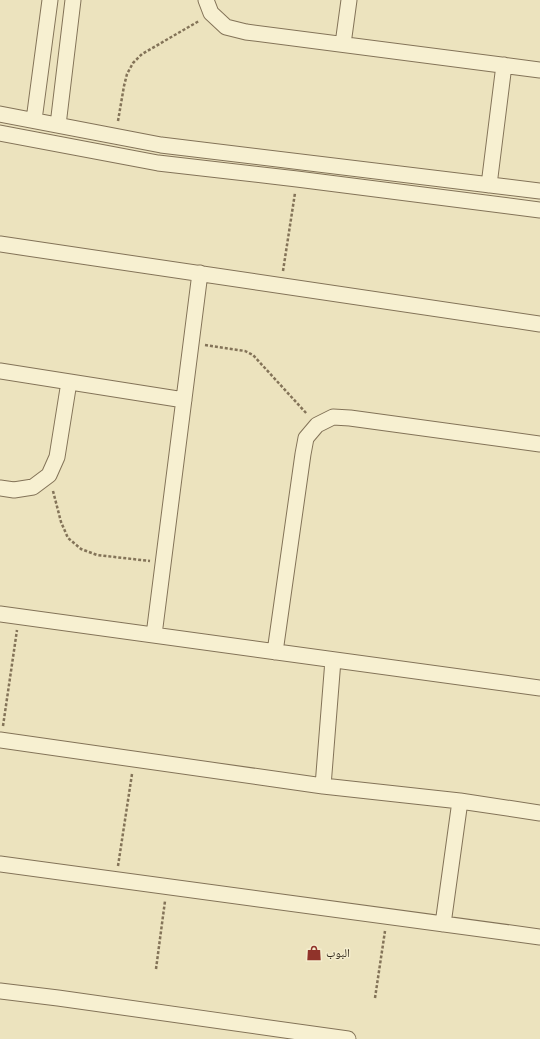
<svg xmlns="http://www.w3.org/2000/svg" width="540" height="1039" viewBox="0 0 540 1039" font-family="'Playfair Display','Noto Naskh Arabic',serif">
  <rect width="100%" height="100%" fill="#ece3be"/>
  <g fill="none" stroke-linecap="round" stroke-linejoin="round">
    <defs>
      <path id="street" d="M206 0 211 13 226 27 246 32 540 70
        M343 44 349 0
        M0 114 161 145 540 191
        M34 120 50 0
        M58 125 73 0
        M0 133 158 163 297 179 540 210
        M489 185 504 65
        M0 244 540 324
        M0 371 184 400
        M0 488 14 490 33 487 49 475 57 457 69 382
        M0 614 540 688
        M154 635 200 273
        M275 652 303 454 306 438 317 425 333 417 350 418 540 444
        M0 740 323 786 460 801 540 813
        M323 786 333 660
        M0 864 540 937
        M443 924 460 801
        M0 991 58 998 348 1039"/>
    </defs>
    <!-- street casing -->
    <use href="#street" stroke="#837358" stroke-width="17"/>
    <!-- path -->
    <path stroke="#837358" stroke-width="2.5" stroke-dasharray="3 2" stroke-linecap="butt" d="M118 121 124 86 127 74 133 63 142 54 199 21
      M283 271 295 193
      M205 345 245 351 253 355 307 414
      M53 491 61 522 68 538 81 549 97 555 150 561
      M3 726 17 630
      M118 866 132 774
      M156 969 165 901
      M375 998 385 931"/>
    <!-- street -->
    <use href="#street" stroke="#f7f0d1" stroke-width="15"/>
  </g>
  <!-- icons -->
  <defs>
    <symbol id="shop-bare" viewBox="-9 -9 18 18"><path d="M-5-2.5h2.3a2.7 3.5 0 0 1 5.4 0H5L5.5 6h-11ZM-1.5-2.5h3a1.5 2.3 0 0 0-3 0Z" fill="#90332a" stroke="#f4edcd" stroke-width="2.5" paint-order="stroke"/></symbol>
  </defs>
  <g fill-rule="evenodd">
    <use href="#shop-bare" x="303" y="942" width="22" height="22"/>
  </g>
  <g text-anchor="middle" stroke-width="3" stroke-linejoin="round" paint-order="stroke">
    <!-- poi labels -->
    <g font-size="12" fill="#332a1c" stroke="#f4edcd" text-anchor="start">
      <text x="326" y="957">البوب</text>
    </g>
  </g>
</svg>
